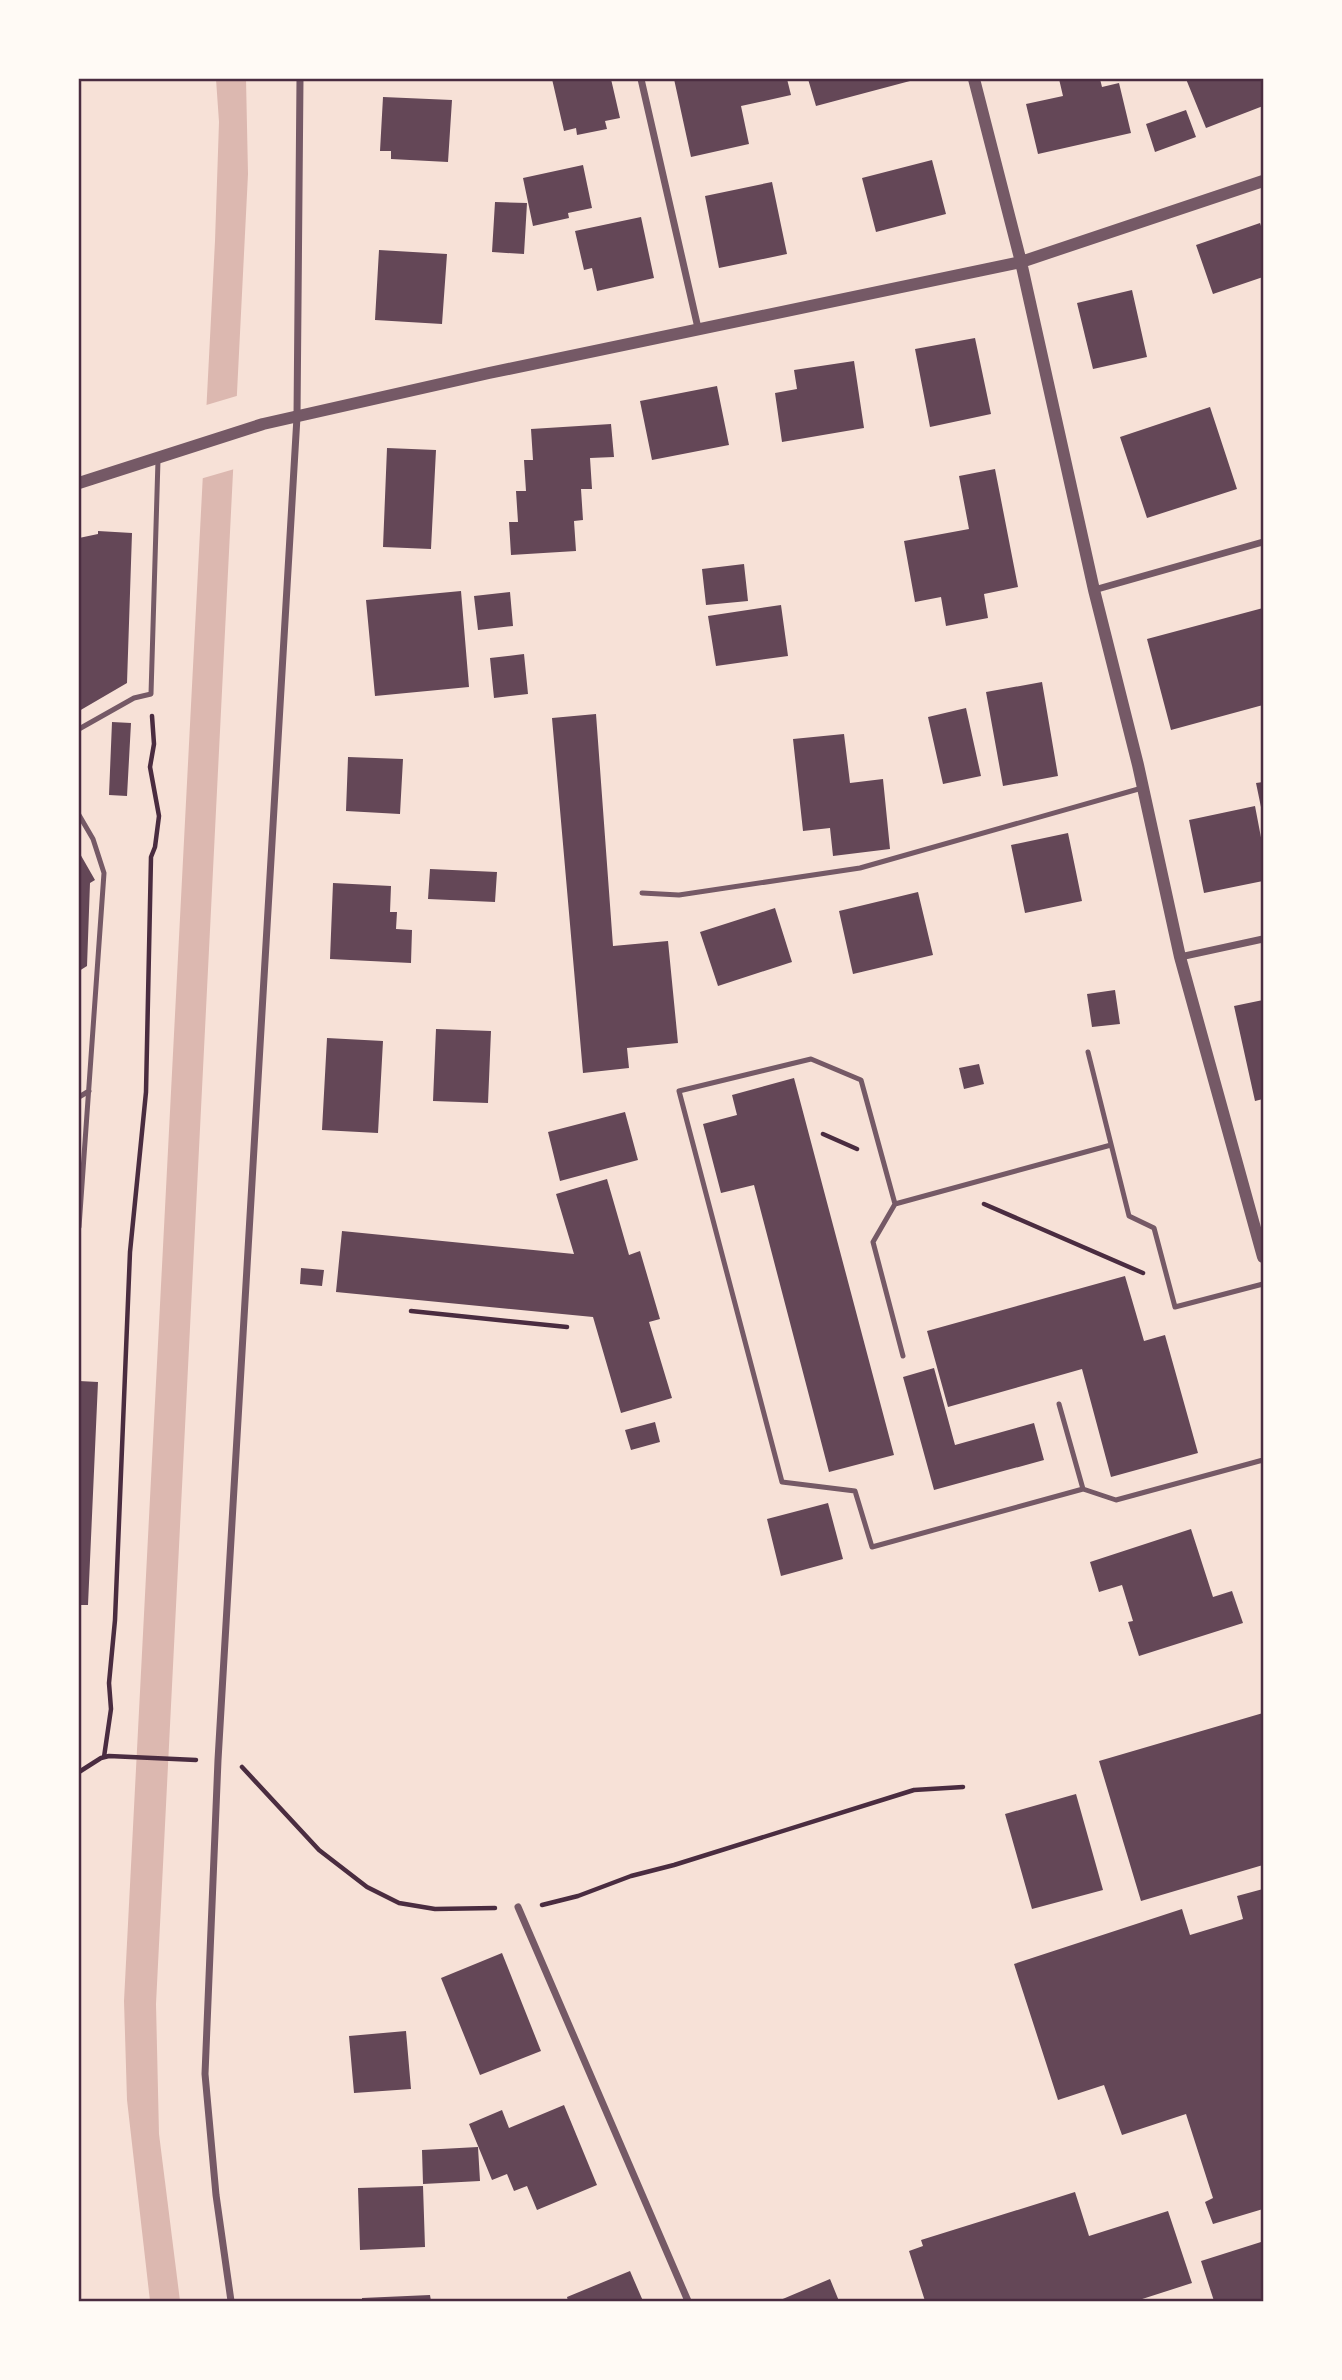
<svg xmlns="http://www.w3.org/2000/svg" width="1342" height="2380" viewBox="0 0 1342 2380" font-family="'Open Sans',sans-serif">
  <rect width="100%" height="100%" fill="#f7e1d7"/>
  <!-- water -->
  <path fill="#dcb8b0" d="M216 79H246L248 174 156 2004 159 2134 180 2301H150L127 2100 124 2001 215 241 219 122Z"/>
  <!-- pier -->
  <path fill="#f7e1d7" d="M240 395 238 468 200 479 203 406Z"/>
  <!-- building -->
  <path fill="#644757" d="M552 79H611L620 118 605 121 607 129 577 135 576 128 564 131Z
    M674 79H787L791 95 741 106 749 144 691 157Z
    M808 79H910V81L816 106Z
    M1059 79H1100L1102 87 1119 83 1131 133 1038 154 1026 104 1063 96Z
    M1186 79H1263V106L1206 128Z
    M383 97 452 100 448 162 391 159V151H380Z
    M1186 110 1196 137 1155 152 1146 124Z
    M932 160 946 214 876 232 862 178Z
    M583 165 592 208 568 213 569 218 533 226 523 178Z
    M772 182 787 254 719 268 705 196Z
    M495 202 527 203 524 254 492 252Z
    M641 217 654 278 597 291 592 268 584 270 575 231Z
    M1260 223 1263 232V277L1213 294 1196 245Z
    M379 250 447 254 442 324 375 320Z
    M1132 290 1147 357 1093 369 1077 303Z
    M975 338 991 414 930 427 915 349Z
    M854 361 864 428 782 442 775 393 797 389 794 370Z
    M717 386 729 445 652 460 640 401Z
    M1210 407 1237 489 1147 518 1120 437Z
    M611 424 614 457 590 458 592 489H581L583 520 574 521 576 551 511 555 509 522H518L516 491H526L524 460H533L531 429Z
    M387 448 436 450 431 549 383 547Z
    M995 469 1018 587 984 594 988 618 946 626 941 597 915 602 904 541 969 529 959 476Z
    M98 531 132 533 127 683 79 711V538L98 534Z
    M744 564 748 601 706 605 702 569Z
    M461 591 469 687 375 696 366 600Z
    M510 592 513 626 478 630 474 596Z
    M781 605 788 656 716 666 708 616Z
    M1263 608V705L1171 730 1147 639Z
    M524 654 528 694 494 698 490 658Z
    M1042 682 1058 776 1003 786 986 692Z
    M966 708 981 776 943 784 928 717Z
    M596 714 613 946 668 941 678 1043 627 1048 629 1068 583 1073 552 718Z
    M112 722 131 723 127 796 109 795Z
    M844 734 850 783 883 779 890 849 833 856 830 828 803 831 793 739Z
    M348 757 403 759 400 814 346 811Z
    M1263 782V812H1262L1256 783Z
    M1255 806 1263 848V881L1204 893 1189 820Z
    M1068 833 1082 901 1025 913 1011 845Z
    M79 852 95 880 90 883 87 966 79 971Z
    M430 869 497 872 495 902 428 899Z
    M333 883 391 886 390 912H397L396 929 412 930 411 963 330 959Z
    M918 892 933 955 853 974 839 911Z
    M775 908 792 962 718 986 700 932Z
    M1115 990 1120 1024 1092 1027 1087 994Z
    M1263 1000V1099L1255 1101 1234 1006Z
    M436 1029 491 1031 488 1103 433 1101Z
    M327 1038 383 1041 378 1133 322 1130Z
    M979 1064 984 1084 964 1089 959 1068Z
    M794 1078 894 1455 829 1472 754 1185 721 1193 703 1124 737 1115 732 1095Z
    M625 1112 638 1160 560 1181 548 1132Z
    M607 1179 629 1255 640 1251 660 1319 649 1322 672 1398 621 1413 593 1317 336 1292 342 1231 574 1254 556 1194Z
    M301 1268 324 1270 322 1286 300 1284Z
    M1125 1276 1144 1341 1165 1335 1198 1453 1111 1477 1082 1369 948 1407 927 1331Z
    M934 1368 955 1445 1034 1423 1044 1460 934 1490 903 1377Z
    M79 1381 98 1382 88 1605H79Z
    M655 1422 660 1442 631 1450 625 1430Z
    M828 1503 843 1559 781 1576 767 1519Z
    M1191 1529 1213 1597 1232 1591 1243 1623 1139 1656 1128 1622 1133 1621 1122 1585 1099 1592 1090 1562Z
    M1263 1713V1865L1141 1901 1099 1761Z
    M1076 1794 1103 1890 1032 1909 1005 1814Z
    M1263 1889V2209L1213 2224 1205 2202 1213 2198 1186 2114 1122 2135 1104 2085 1058 2100 1014 1964 1182 1909 1190 1935 1243 1919 1237 1896Z
    M502 1953 541 2051 480 2075 441 1978Z
    M406 2031 411 2089 354 2093 349 2036Z
    M564 2105 597 2185 537 2210 527 2186 514 2191 507 2174 492 2180 469 2124 502 2110 509 2128Z
    M478 2147 480 2181 423 2184 422 2150Z
    M423 2186 425 2247 360 2250 358 2188Z
    M1075 2192 1089 2236 1168 2211 1192 2283 1136 2301H925L909 2251 923 2246 921 2240Z
    M1261 2242 1263 2250V2301H1214L1201 2261Z
    M630 2271 643 2301H568L567 2297Z
    M830 2279 839 2301H778Z
    M430 2295 431 2301H362V2298Z"/>
  <g fill="none" stroke-linecap="round" stroke-linejoin="round">
    <!-- path -->
    <path stroke="#4a2c40" stroke-width="4.5" d="M823 1134 857 1149
      M984 1204 1143 1273
      M411 1311 567 1327
      M104 1757 111 1709 109 1683 115 1620 130 1252 146 1092 151 857 155 847 159 816 150 767 154 744 152 716
      M242 1767 319 1850 367 1887 399 1903 435 1909 495 1908
      M79 1772 101 1758 109 1756 196 1760
      M542 1905 578 1896 631 1876 674 1865 914 1790 963 1787"/>
    <!-- service -->
    <path stroke="#755966" stroke-width="5" d="M79 729 134 698 151 694 158 460
      M79 815 93 839 104 873 79 1227
      M642 893 679 895 860 868 1142 788
      M1088 1052 1129 1216 1154 1228 1175 1307 1263 1284
      M79 1097 89 1091
      M895 1204 873 1242 903 1356
      M1059 1404 1083 1489 872 1547 855 1491 782 1482 679 1091 811 1059 861 1080 895 1204 1111 1145
      M1083 1489 1116 1500 1263 1460"/>
    <!-- minor -->
    <path stroke="#755966" stroke-width="7" d="M641 79 698 328
      M1094 590 1263 542
      M1180 957 1263 939
      M518 1907 688 2301
      M231 2301 216 2195 205 2074 218 1760 297 417 300 79"/>
    <!-- tertiary -->
    <path stroke="#755966" stroke-width="12" d="M974 79 1021 262 1094 590 1138 765 1180 957 1263 1257
      M79 483 263 424 489 373 1021 262 1263 181"/>
  </g>
  <!-- border -->
  <rect width="1342" height="2380" fill="none" stroke="#fffaf5" stroke-width="161"/>
  <rect x="80" y="80" width="1182" height="2220" fill="none" stroke="#4a2c40" stroke-width="2.5"/>
</svg>
